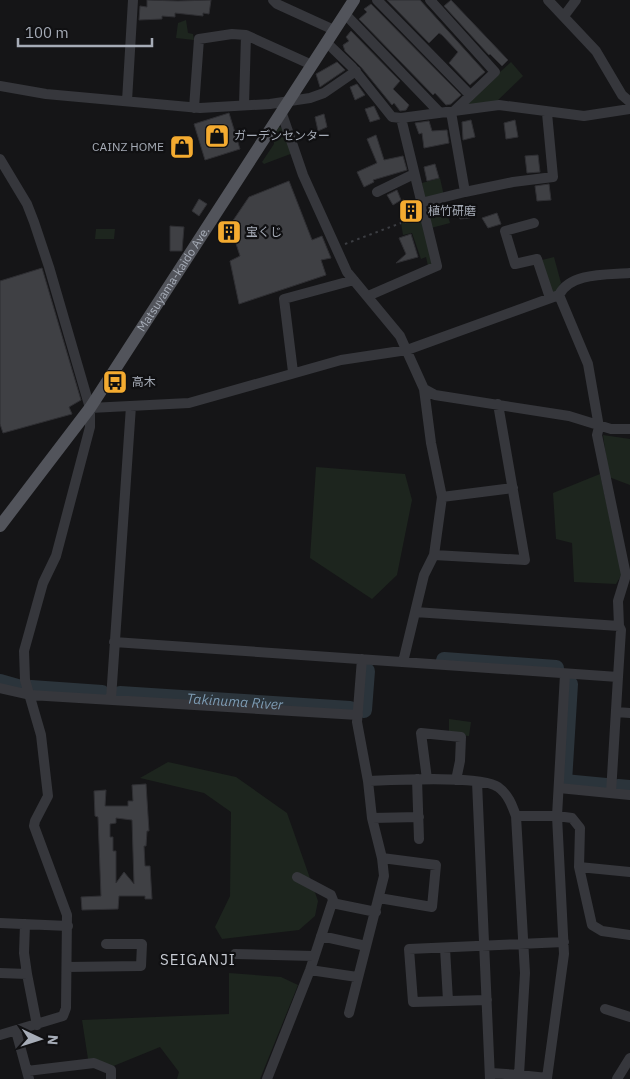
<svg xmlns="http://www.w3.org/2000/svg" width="630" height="1079" viewBox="0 0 630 1079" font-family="'IBM Plex Sans','Noto Sans JP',sans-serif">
  <rect width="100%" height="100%" fill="#151517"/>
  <!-- green -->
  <path fill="#1d251e" d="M186 20 188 33 193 34 194 40 176 38 178 23Z
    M511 62 523 76 496 102 460 108Z
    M279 127 284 128 293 153 264 164 262 162 274 144 273 136Z
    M440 178 444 196 424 200 422 183Z
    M435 203 437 208 445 206 450 223 431 228 427 206Z
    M425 218 436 263 428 266 426 257 421 259 412 233 403 235 401 223Z
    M96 229H115L114 239H95Z
    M554 257 561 283 552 298 538 261Z
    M603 435 630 439V485L609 477Z
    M316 467 405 474 412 500 397 575 372 599 310 558Z
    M600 474 622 574 616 584 574 582 572 543 556 539 553 493Z
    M449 719 471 722 469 736 449 734Z
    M168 762 236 777 287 813 318 901 315 916 299 930 222 939 215 927 230 896 231 812 204 793 140 778Z
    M229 973 281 977 298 985 260 1079H177L179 1072 160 1047 111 1067 88 1059 82 1020 229 1014Z"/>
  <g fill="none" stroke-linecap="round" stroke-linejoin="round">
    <!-- river -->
    <g stroke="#2b343b" stroke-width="16">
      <path d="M444 660 556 668"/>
      <path d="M0 682 21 688"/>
      <path d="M570 684 564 782 606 786"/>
      <path d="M31 688 102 693"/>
      <path id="s1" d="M120 694 350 709"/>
      <path d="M364 710 367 671"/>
      <path d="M618 787 630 788"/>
    </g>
  </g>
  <!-- building -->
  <path fill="#3f4044" stroke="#2f2f33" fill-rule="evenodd" d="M147 0 178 1 211 0 209 14 203 13V16L175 13V17L162 16V19L139 20 140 6 147 7Z
    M387 0H420L485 72 470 85 449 63 458 52 442 35 439 33 429 43Z
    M451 0 508 60 502 66 490 54 489 55 444 6Z
    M371 4 461 95 451 104 446 105 435 93 433 95 359 19 367 12 364 9Z
    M351 31 400 81 393 89 409 105 406 110 400 111 394 103 392 105 361 67 345 51 343 45 349 41 346 37Z
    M337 62 345 70 320 87 316 74Z
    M357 84 365 95 355 100 350 87Z
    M374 106 380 119 370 122 365 109Z
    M229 113 240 149 205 160 194 124Z
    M324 114 327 127 318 131 315 117Z
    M471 120 475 137 463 140 462 122Z
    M515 120 518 137 506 139 504 123Z
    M429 121 432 131 447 130 449 143 424 148 422 133 419 134 415 123Z
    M376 135 384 160 403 156 407 170 373 180 374 182 364 187 357 172 377 163 367 139Z
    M538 155 540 172 527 173 525 156Z
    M435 164 439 178 427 181 424 167Z
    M289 181 312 240 322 236 331 258 321 260 326 275 239 304 230 261 240 256 230 225 249 197Z
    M549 184 551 200 537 201 535 186Z
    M397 190 401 200 393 205 387 195Z
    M199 199 207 204 199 216 192 211Z
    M414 200 418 219 405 223 400 204Z
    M466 204 470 218 460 219 456 206Z
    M497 213 501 224 488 228 482 218Z
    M170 226 184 227 182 251H170Z
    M411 234 418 257 396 263 406 254 399 238Z
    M42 268 81 400 69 407 72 414 3 433 0 424V281Z
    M146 784 149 831H147L146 846H144L145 866H150L152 899H145V896H119L118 909 82 910 81 897 101 896 98 817 95 816 94 791 106 790 105 806H128V801H133L132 785ZM116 818 132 820 134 884 124 872 116 883V851H113V837H110V824L116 823Z"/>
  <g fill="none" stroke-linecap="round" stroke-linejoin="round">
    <!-- path -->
    <path stroke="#3c3e43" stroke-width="2" stroke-dasharray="2.5 4" stroke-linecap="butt" d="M345 244 401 223"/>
    <!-- minor -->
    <path stroke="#36373c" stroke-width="10" d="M273 0 277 4 334 30
      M377 0 470 95
      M430 0 495 72 453 112
      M548 0 596 51 622 95 630 102
      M345 14 440 113
      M564 16 576 0
      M326 42 352 67 392 117 401 118 499 105 584 116 630 109
      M0 86 46 94 200 108 270 104 310 98 324 93 356 71
      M127 101 133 0
      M244 105 246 35
      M194 108 199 39 232 34 246 35 312 65
      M451 112 465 192 513 182 553 177 547 113
      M282 114 303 175 347 272 400 336 424 389 431 443 442 497 434 555 424 575 403 662
      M0 159 27 204 34 222 49 267 90 408V427L56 556 43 583 24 651 25 680 41 735 48 796 35 821 34 826 67 915 66 1008 63 1016 0 1035
      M377 192 414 174
      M421 203 465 192
      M534 223 505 231 515 264 537 259 550 298
      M559 295 588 364 599 427 597 435 626 575 618 601 619 626
      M368 296 437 266 401 118
      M293 372 284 299 354 280
      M424 389 435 395 569 416 611 429H630
      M90 408 189 403 341 360 407 350 559 295C570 272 608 275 630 273
      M442 497 513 488
      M434 555 525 560 498 404
      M415 612 619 626 621 630 618 677
      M114 642 618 677 611 793
      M565 674 557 816 572 818 580 828 579 867 592 925 602 931 630 935
      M0 688 30 695 358 715
      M111 699 131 406
      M616 712 630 713
      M417 779 419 839
      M427 779 421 733 461 737 460 761 456 780
      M368 781C392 780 482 775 498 787 508 794 512 805 516 816
      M477 782 490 1079
      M559 788 630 795
      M516 816H557L564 954 547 1078 519 1075 525 973Z
      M372 818 419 817
      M579 867 630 872
      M379 898 432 907 436 865 382 858
      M332 903 376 912
      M0 923 68 926
      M25 924 24 953 27 974
      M321 936 366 946
      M445 948 448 1001
      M235 954 314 956
      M67 967 141 966 142 944H106
      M310 970 357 977
      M0 973 27 974 37 1025
      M487 1000 413 1002 409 949 564 942
      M605 1009 630 1017
      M349 1013 384 876 382 858 372 818 368 781 357 722 362 659
      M16 1031 29 1079
      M27 1071 94 1063 111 1070V1079
      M491 1073 519 1075
      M267 1079 310 970 333 900 331 895 297 877
      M617 1079 630 1058"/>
    <!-- major -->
    <path stroke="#52545b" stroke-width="12" id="s2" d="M0 526 90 408 354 0"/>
  </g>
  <!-- icons -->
  <defs>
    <symbol id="shop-square" viewBox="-11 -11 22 22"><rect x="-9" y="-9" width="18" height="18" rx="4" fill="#f4ab30" stroke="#101012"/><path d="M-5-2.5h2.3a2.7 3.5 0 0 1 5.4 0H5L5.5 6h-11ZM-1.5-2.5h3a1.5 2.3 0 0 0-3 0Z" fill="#111"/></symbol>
    <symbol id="building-square" viewBox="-11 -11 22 22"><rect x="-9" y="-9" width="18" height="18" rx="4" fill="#f4ab30" stroke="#101012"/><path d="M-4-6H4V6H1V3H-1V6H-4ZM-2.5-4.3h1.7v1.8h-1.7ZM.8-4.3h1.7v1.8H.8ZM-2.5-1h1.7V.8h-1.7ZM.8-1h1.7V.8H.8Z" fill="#111"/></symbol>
    <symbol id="bus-square" viewBox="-11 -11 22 22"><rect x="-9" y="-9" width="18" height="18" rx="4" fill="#f4ab30" stroke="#101012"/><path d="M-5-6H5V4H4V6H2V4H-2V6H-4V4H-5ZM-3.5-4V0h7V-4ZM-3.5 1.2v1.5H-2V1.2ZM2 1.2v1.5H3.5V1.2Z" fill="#111"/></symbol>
  </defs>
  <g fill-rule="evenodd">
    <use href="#shop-square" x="203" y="122" width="28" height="28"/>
    <use href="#shop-square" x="168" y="133" width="28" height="28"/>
    <use href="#building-square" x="397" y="197" width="28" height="28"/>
    <use href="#building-square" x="215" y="218" width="28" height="28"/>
    <use href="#bus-square" x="101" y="368" width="28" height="28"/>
  </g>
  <g text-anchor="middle" stroke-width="4.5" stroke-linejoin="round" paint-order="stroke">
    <!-- poi labels -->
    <g font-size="12" fill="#a6acb7" stroke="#101012" text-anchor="start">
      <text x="234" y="140">ガーデンセンター</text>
      <text x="164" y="151" text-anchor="end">CAINZ HOME</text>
      <text x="428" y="215">植竹研磨</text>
      <text x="246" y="236">宝くじ</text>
      <text x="132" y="386">高木</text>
    </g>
    <!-- street labels -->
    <g font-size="12" fill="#a6acb7" stroke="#101012">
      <text dy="4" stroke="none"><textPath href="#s2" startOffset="302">Matsuyama-kaido Ave.</textPath></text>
    </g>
    <!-- water labels -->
    <g font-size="14" font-style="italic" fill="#7d9bb3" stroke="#101012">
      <text dy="5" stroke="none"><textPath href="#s1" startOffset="115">Takinuma River</textPath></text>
    </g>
    <!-- quarter labels -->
    <g font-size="15" letter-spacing="1" fill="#c7cbd3" stroke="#101012">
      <text x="198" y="965">SEIGANJI</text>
    </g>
  </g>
  <!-- north arrow -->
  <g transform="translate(40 1039) rotate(94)" stroke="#101012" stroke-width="4" paint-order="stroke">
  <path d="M0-4L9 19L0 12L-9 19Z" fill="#a6acb7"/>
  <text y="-8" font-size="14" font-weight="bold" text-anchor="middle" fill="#a6acb7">N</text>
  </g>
  <!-- scale -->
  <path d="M18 38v8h134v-8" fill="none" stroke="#a6acb7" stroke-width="2.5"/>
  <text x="25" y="38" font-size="15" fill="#a6acb7" stroke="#101012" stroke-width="4" paint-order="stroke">100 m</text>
</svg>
